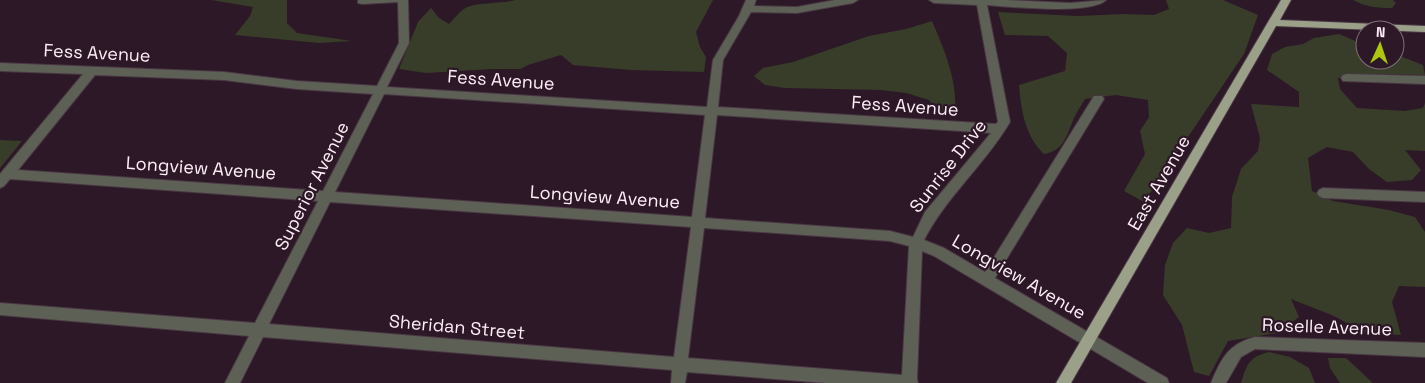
<svg xmlns="http://www.w3.org/2000/svg" width="1425" height="383" viewBox="0 0 1425 383" font-family="'Space Grotesk',sans-serif">
  <rect width="100%" height="100%" fill="#2d1827"/>
  <!-- green -->
  <path fill="#383d2a" d="M211 0H287V23L297 33 352 41 319 43 235 35 250 16 253 7Z
    M516 0H713L696 32 700 47 706 57 704 72 631 70 573 65 561 55 528 65 520 69H492L426 73 399 69 418 22 431 8 439 18 449 24C454 19 458 13 464 9 472 2 502 4 516 0Z
    M1166 0H1223L1258 15 1244 54 1144 202 1124 191 1145 154 1140 131 1149 117 1148 100 1116 95 1085 99C1082 104 1078 110 1075 116 1067 133 1065 151 1044 154 1025 136 1021 110 1019 85L1065 71 1067 53 1048 36 1005 35 998 12 1078 16 1124 14 1154 15 1169 9Z
    M1353 0H1393L1396 3 1392 8C1377 8 1366 7 1353 0Z
    M932 21C945 51 958 82 955 115H940L929 100 906 93 881 90 785 88 765 85 754 76 763 68 793 62 869 36 906 29Z
    M1339 34 1365 45V60H1395V54L1423 65 1425 75 1365 74 1338 78 1340 89 1357 108 1405 111 1423 108 1425 103V151L1405 150 1421 170 1412 180 1387 182 1369 169 1353 152 1327 147 1308 158 1312 191 1333 201 1389 210 1415 217 1425 232V287L1399 286 1392 302 1401 335 1365 333 1334 316 1291 299 1299 317 1277 333 1228 341 1209 376 1194 372 1182 325 1163 295 1165 265 1173 243 1187 228 1209 233 1231 228 1232 197 1241 169 1258 151 1260 138 1251 104 1299 107V92L1267 70 1272 54 1285 47 1303 44 1314 38Z
    M0 140 22 141 0 168Z
    M1269 352 1290 357 1309 368 1315 383H1241C1247 364 1249 357 1269 352Z
    M1328 358H1346L1373 383H1340L1330 368Z"/>
  <g fill="none" stroke-linecap="round" stroke-linejoin="round">
    <defs>
      <path id="minor" d="M358 0H408L409 43 387 87 707 107 713 60 739 16 746 0H756L754 6 797 7 835 0H858L853 3 797 13 751 12 723 60 718 107 996 124 998 122 977 5 934 3 929 0H1006L1070 3 1106 0C1092 15 1010 7 987 5L1010 122C986 163 946 197 924 240L944 248 985 272 1094 96H1102L1104 99 995 278 1167 378 1169 383H1148L934 256 922 251 917 379 918 383H826L687 372 685 383H671L672 370 263 337 240 383H225L249 336 0 315V303L255 323 318 201 10 179 4 186 0 188V174L83 74 0 71V63L224 72 297 81 377 86 399 43 398 2 362 4 358 3ZM95 75 224 80 297 89 373 94 323 191 18 170ZM384 94 705 115 692 217 335 192ZM717 115 991 133 925 212 913 237 890 231 705 218ZM330 202 691 227 674 357 269 324ZM704 228 890 241 909 246 902 375 688 358Z
        M1347 74 1425 76V84L1343 81 1341 78 1343 75Z
        M1323 188 1425 192V202L1323 198 1319 196 1317 193 1319 190Z
        M1255 337 1425 343V357L1255 349 1241 357 1226 383H1211C1221 359 1228 344 1255 337Z"/>
      <path id="major" d="M1281 0H1291L1280 20 1425 26V32L1276 26 1071 383H1056Z"/>
    </defs>
    <!-- minor casing -->
    <use href="#minor" stroke="#4a3644" stroke-width="2"/>
    <!-- major casing -->
    <use href="#major" stroke="#4a3644" stroke-width="2"/>
    <!-- minor -->
    <use href="#minor" fill="#5d6055" fill-rule="evenodd"/>
    <!-- major -->
    <use href="#major" fill="#9ba189" fill-rule="evenodd"/>
  </g>
  <g text-anchor="middle" stroke-width="4.5" stroke-linejoin="round" paint-order="stroke">
    <!-- street labels -->
    <g font-size="18" fill="#fdeef7" stroke="#2d1827">
      <text transform="translate(97 53) rotate(3)" y="6">Fess Avenue</text>
      <text transform="translate(501 80) rotate(4)" y="6">Fess Avenue</text>
      <text transform="translate(905 106) rotate(4)" y="6">Fess Avenue</text>
      <text transform="translate(948 166) rotate(-52)" y="6">Sunrise Drive</text>
      <text transform="translate(201 168) rotate(4)" y="6">Longview Avenue</text>
      <text transform="translate(1159 183) rotate(-60)" y="6">East Avenue</text>
      <text transform="translate(312 186) rotate(-63)" y="6">Superior Avenue</text>
      <text transform="translate(605 197) rotate(4)" y="6">Longview Avenue</text>
      <text transform="translate(1019 277) rotate(30)" y="6">Longview Avenue</text>
      <text transform="translate(457 327) rotate(5)" y="6">Sheridan Street</text>
      <text transform="translate(1327 327) rotate(2)" y="6">Roselle Avenue</text>
    </g>
  </g>
  <!-- north arrow -->
  <g transform="translate(1380 45) rotate(3)"><circle r="24" fill="#2d1827" stroke="#806e7a"/>
  <path d="M0-4L9 19L0 12L-9 19Z" fill="#adc60f"/>
  <text y="-8" font-size="14" font-weight="bold" text-anchor="middle" fill="#fdeef7">N</text>
  </g>
</svg>
